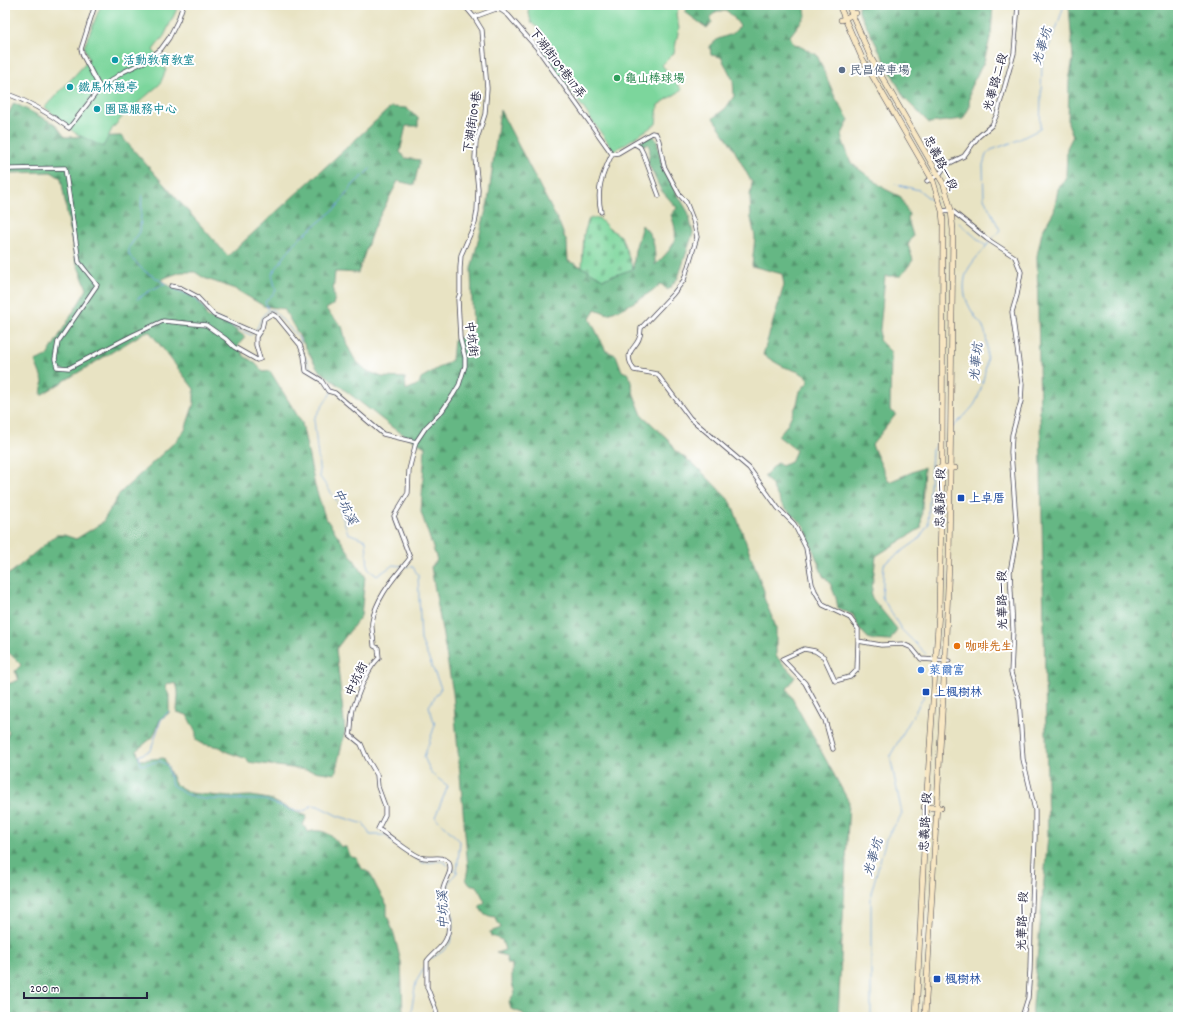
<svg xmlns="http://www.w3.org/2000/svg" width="1183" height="1022" viewBox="0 0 1183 1022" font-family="Dekko,'LXGW WenKai TC',sans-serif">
  <defs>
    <pattern id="forest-firs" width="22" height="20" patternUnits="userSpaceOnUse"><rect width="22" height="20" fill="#65b784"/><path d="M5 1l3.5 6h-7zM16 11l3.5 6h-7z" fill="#53946d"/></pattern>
    <pattern id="cemetery-stones" width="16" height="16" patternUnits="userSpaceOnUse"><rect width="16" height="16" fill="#7cd69c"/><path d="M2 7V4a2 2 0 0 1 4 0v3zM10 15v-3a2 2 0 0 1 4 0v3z" fill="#6bb787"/></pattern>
  </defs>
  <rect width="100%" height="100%" fill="#fff"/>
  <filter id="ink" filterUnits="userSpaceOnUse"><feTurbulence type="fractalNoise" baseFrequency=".025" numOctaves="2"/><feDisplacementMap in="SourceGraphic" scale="8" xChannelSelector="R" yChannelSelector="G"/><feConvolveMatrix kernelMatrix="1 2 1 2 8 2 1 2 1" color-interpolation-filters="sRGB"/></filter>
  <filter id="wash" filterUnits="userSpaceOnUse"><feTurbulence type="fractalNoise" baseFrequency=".012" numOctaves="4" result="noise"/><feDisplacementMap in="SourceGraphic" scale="16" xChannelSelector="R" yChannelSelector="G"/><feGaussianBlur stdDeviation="0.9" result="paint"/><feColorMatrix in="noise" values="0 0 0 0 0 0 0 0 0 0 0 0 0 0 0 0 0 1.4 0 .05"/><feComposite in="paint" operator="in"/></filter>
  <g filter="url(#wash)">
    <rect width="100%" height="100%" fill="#e8e3c3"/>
    <!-- forest -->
    <path fill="url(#forest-firs)" stroke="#446c60" d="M690 5H804L806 15 790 36 793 43 817 55 835 97 849 120 841 136 851 163 885 189 901 197 909 215 908 219 913 236 908 245 913 260 901 276H885L879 340 891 352 890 410 896 414 872 445 889 482 924 467 921 528 876 556 871 597 897 629 890 641 875 640 868 638 859 628 853 615 838 608 836 598 830 583 823 576 804 526 782 505 771 484 764 476 777 463 782 466 792 461 796 450 778 436 787 425 797 404 800 391 809 381C804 371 791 370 782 366 776 363 769 358 763 355L784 285 782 274 752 266 755 237 751 218 750 196 752 183 731 144 713 118 726 108 734 96 733 80 721 57 711 55 710 46 718 39 732 34 740 26 734 18 727 11H717L710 17 712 22 707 28 685 12Z
      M859 5H993L991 34 984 62 970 88 969 108 963 119 929 123 905 99 859 12Z
      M1069 5H1178V1017H1032L1048 835 1037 256 1042 232 1054 211 1058 189 1066 177 1067 148 1073 136 1068 123 1069 81 1073 59Z
      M14 103 55 124 65 137 121 136 228 256 391 107 406 108 418 118V126H406L400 152 405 158 420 160 414 185 398 181 373 229 358 273 342 272H335L333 293 335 297 333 305 326 309 330 314 342 326 347 345 355 360 367 371 382 377 405 378 406 390 419 384 421 378 452 360 454 340 473 332 471 269 488 202 500 110 560 225 567 243 568 261 582 267 603 279 633 269 635 250 642 225C655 237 655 248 655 265 673 247 681 241 671 215L677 208 661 190 648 163 650 150 648 144 641 146 640 141 653 135 657 141 662 168 688 212 693 233 678 278 668 290 661 284C645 297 627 307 608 314L595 309 590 319 606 351 616 355 622 371 629 374 634 395 642 415 669 440 676 451 698 468 731 502 764 591V598L776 627V656L795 677 787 689 849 802 838 1017H526L522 1013 511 1009 509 1002 515 992 512 984V964H507L506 956 496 953 505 950 502 940 491 936 490 932 501 928 495 917 485 915 479 907 485 902 477 886 469 884 466 879 468 868 453 693 431 567 437 560 421 512 425 447 393 428 318 369 284 309 264 306 235 289 204 278 195 272H181L167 277 161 280C172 291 190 290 200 302 203 306 205 312 207 317L229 325 245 337 238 346 244 356 255 363 263 372 270 371 302 423 315 486 325 517 365 576 361 616 336 649 345 731 335 774 248 762 247 759 227 752 220 747 203 744 196 740V733L187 715 177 712C177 703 180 692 176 684L168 683 165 687 169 695V713L160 720 153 737 137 750 139 760 164 758 175 784 190 793 229 797 251 796 269 799 296 812 307 816 303 825 308 832C323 828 332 834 341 847H346L351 857 357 858 362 869 370 873 377 888 387 905V915L394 934 401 962 403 1013 407 1017H5V740L9 732 5 727V704L6 702 5 701V685L19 680 15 671 21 665 5 649V576L12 572 56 535H64L76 539 102 523 120 493 177 440 185 430 194 403V389L150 332H145L41 395 43 381 35 361 47 356 87 289 75 259 61 178 51 172 10 173 5 177V120Z"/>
    <!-- cemetery -->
    <path fill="url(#cemetery-stones)" stroke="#4f7c6c" d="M589 218H599L608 228 621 236 633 269 603 279 582 267 584 234Z"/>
    <!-- park -->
    <path fill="#7cd69c" stroke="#4f7c6c" d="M101 5H170L177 9 164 36 153 50 166 70 160 84 123 116 112 129 103 147 75 133 45 107 89 60 84 47Z
      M534 5H680L676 14 679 28 674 53 662 65 682 90 658 105 656 124 614 151 541 49 545 40 541 31 531 22 528 9Z"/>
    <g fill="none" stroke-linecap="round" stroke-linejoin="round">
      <!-- stream -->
      <path stroke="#71a4dd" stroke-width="1" d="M895 184 919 190 935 203
        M142 195 140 232 129 247V255L143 270 169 286
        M959 223 986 246
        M991 240 1000 230 984 198 983 165 986 155 991 150 1016 141 1040 129 1042 63 1057 27 1064 5
        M172 288 194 297 211 316 251 335 252 334
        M137 299 151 290 164 284
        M268 309 265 302 276 291 272 274 295 242 336 208 352 186 370 169
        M254 332C262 324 260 311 273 310L298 337 301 343
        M306 358 310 368 320 376 334 388 314 419 320 477 337 501 348 533 366 540 368 569 377 576 393 565 402 566
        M953 427C960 420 968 413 974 405 984 390 992 344 983 327 982 324 978 321 976 318 967 304 962 294 965 278 966 267 982 252 989 243
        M405 566 413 567 418 575 421 640 441 688 429 706 435 725 424 757 432 774 448 786 435 817 460 841 457 872 450 881 448 887V897L452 913 453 924 450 943 443 951 432 958
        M926 654 901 629 882 597 884 564 918 540 928 525 932 450 940 441
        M169 711 161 720 151 750 139 756 141 765 160 761 167 765 172 785 185 794 203 799 265 800 291 810 305 811 312 805 318 806 338 816 364 824 370 835H385
        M387 837 399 847 423 863 442 861 448 865
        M452 868 457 872
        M413 1017 411 1013 416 982 425 967
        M871 1017V893L886 839 902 814 890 756 923 698 924 692"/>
    </g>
  </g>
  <g filter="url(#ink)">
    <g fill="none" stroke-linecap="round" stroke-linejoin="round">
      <defs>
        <path id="street" d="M95 5 81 49 83 56 100 88
          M474 17 496 9 501 10 508 15 537 48 612 154
          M5 93C28 101 50 114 69 128L100 88 123 72 146 61 161 49 169 38 178 20 183 5
          M635 144 640 147 643 153 659 196
          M612 154 618 153 652 133 656 134 659 141 664 166 679 194 686 202 693 220 697 237 684 280 673 294 641 328C641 351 620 347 634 370L657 374 690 418 749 468 778 508 794 524 806 548 812 584 815 591 823 605 850 618 858 629V641
          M5 172 11 169 65 168 79 262 97 285 58 342 55 359 57 367 69 368 133 335 163 321 206 325 226 339 234 347 257 360 260 359 256 345V337L262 328 264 319 272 314 277 317 300 345 304 356 306 371 321 380 328 391 335 393 383 434 416 442
          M927 181 939 175 946 165 964 156 978 137 992 125 997 114 1014 53 1018 5
          M942 211 951 210 987 239 1015 257 1021 272 1017 295 1012 312 1022 384 1021 401 1012 435 1011 452 1017 535 1010 572 1013 630 1011 673 1019 699 1023 759 1035 810V838L1031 926 1030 970 1028 998 1022 1017
          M601 212C596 189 602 175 612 154
          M171 286 181 288 196 296 214 315 258 334
          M833 749 825 720 805 683 782 659 804 649 815 651 824 657 835 681 850 677 857 670 858 641 881 645 903 644 912 648 921 659 949 661
          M437 1017 436 1010 427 987V961C433 953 442 948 446 939 454 922 442 906 443 889 445 879 453 873 449 862 440 854 430 861 420 857 406 851 392 837 378 829L385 815V806L378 787 377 775 367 758 361 744 350 735C352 726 351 717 353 709 358 694 367 669 379 658L378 648 374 646C374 639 371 629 372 622 376 597 395 577 410 558L394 516 408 493 409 470 416 442 426 427 442 411 453 395 459 385 465 366V357L460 338 458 299 460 293V268L461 255 475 223 477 211 478 189 475 158 476 142 485 114 487 88 482 30 474 17 464 5"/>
        <path id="secondary" d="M839 5 862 58 933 181 942 211 943 222 942 468 939 611 926 807 916 1017
          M848 5 871 58 944 185 951 210 953 230 949 562 945 661 925 1017
          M841 20 856 13
          M937 468H955
          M924 807 941 808"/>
      </defs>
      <!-- street casing -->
      <use href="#street" stroke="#403f4f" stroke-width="5"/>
      <!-- secondary casing -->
      <use href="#secondary" stroke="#403f4f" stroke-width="6"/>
      <!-- street -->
      <use href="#street" stroke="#fff" stroke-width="3.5"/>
      <!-- secondary -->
      <use href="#secondary" stroke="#f8e7c3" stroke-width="5"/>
    </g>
  </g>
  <!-- markers -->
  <g fill="#0f9aa8" stroke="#fff" stroke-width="1.5">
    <circle cx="115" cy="60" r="4"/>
    <circle cx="70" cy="87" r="4"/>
    <circle cx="97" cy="109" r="4"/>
  </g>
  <circle fill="#5c6f8a" stroke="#fff" stroke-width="1.5" cx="842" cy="70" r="4"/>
  <circle fill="#2e9e5b" stroke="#fff" stroke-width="1.5" cx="617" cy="78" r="4"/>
  <g fill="#1a4fb4" stroke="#fff" stroke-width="1.5">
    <rect x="957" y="494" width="8" height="8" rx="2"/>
    <rect x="922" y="688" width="8" height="8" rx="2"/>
    <rect x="933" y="975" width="8" height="8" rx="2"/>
  </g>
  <circle fill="#e8710a" stroke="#fff" stroke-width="1.5" cx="957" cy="646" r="4"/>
  <circle fill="#3f7fe0" stroke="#fff" stroke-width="1.5" cx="921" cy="670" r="4"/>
  <g text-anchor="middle" stroke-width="4" stroke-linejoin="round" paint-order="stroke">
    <!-- culture labels -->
    <g font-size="12" fill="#0d838f" stroke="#fff" text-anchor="start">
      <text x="123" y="64">活動教育教室</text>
      <text x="78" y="91">鐵馬休憩亭</text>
      <text x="105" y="113">園區服務中心</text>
    </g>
    <!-- street labels -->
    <g font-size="12" fill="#22223b" stroke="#fff">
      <text transform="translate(558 63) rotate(53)" y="4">下湖街109巷117弄</text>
      <text transform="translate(995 82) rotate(-74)" y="4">光華路二段</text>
      <text transform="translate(472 122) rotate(-81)" y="4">下湖街109巷</text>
      <text transform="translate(941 163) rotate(63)" y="4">忠義路一段</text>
      <text transform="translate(472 339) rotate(83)" y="4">中坑街</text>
      <text transform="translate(940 498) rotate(-89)" y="4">忠義路一段</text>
      <text transform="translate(1002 600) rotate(-91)" y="4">光華路一段</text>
      <text transform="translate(356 679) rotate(-65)" y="4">中坑街</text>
      <text transform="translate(925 822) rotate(-87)" y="4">忠義路一段</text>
      <text transform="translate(1022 921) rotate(-88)" y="4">光華路一段</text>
    </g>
    <!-- service labels -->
    <g font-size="12" fill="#4e5e75" stroke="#fff" text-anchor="start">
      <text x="850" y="74">民昌停車場</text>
    </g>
    <!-- leisure labels -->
    <g font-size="12" fill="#27864d" stroke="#fff" text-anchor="start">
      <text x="625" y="82">龜山棒球場</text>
    </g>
    <!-- transit labels -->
    <g font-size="12" fill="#164399" stroke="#fff" text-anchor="start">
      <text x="969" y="502">上卓厝</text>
      <text x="934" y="696">上楓樹林</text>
      <text x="945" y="983">楓樹林</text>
    </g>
    <!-- food labels -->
    <g font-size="12" fill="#c56008" stroke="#fff" text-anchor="start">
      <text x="965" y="650">咖啡先生</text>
    </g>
    <!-- shop labels -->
    <g font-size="12" fill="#366cbe" stroke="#fff" text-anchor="start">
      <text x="929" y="674">萊爾富</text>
    </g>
    <!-- water labels -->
    <g font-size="13" font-style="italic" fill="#465c84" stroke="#fff">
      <text transform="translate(1041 46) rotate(-73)" y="5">光華坑</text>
      <text transform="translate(975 362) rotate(-84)" y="5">光華坑</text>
      <text transform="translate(346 506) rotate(64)" y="5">中坑溪</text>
      <text transform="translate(872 857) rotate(-73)" y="5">光華坑</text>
      <text transform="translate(442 910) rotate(-92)" y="5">中坑溪</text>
    </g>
  </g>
  <!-- margin -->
  <rect width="1183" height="1022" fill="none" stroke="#fff" stroke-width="20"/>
  <!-- scale -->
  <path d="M24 992v6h123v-6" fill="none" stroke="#22223b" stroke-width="2"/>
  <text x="30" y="992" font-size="12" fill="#22223b" stroke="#ffffff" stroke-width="3" paint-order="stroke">200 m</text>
</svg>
